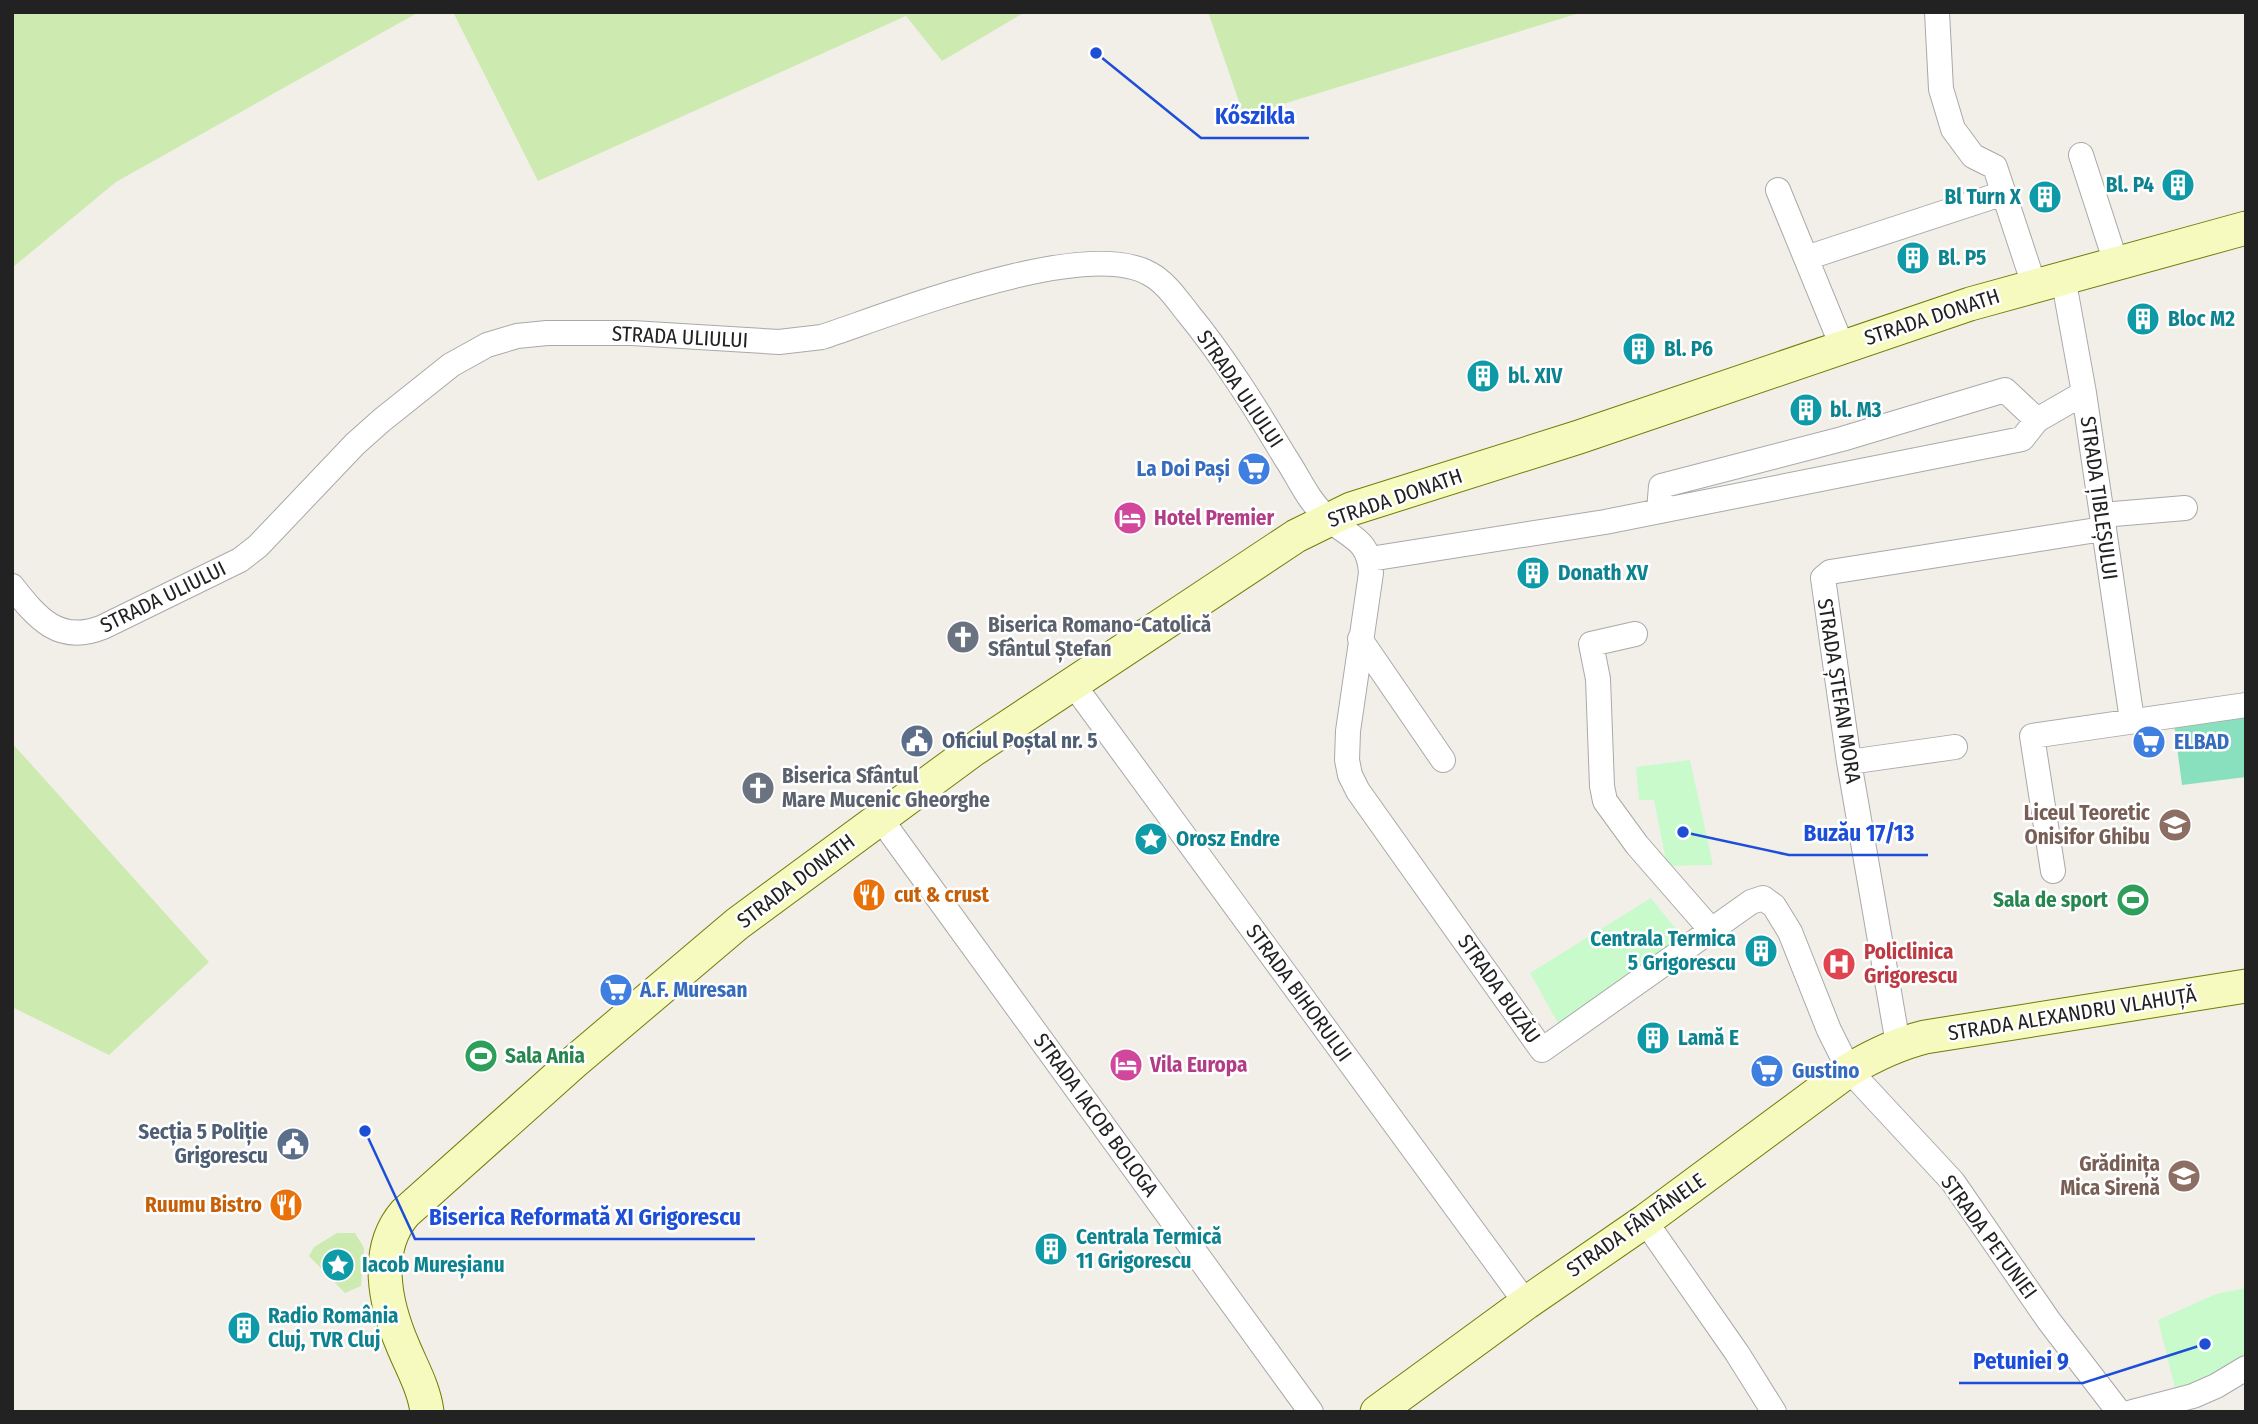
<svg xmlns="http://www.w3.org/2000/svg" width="2258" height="1424" viewBox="0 0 2258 1424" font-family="'Fira Sans Condensed',sans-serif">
  <rect width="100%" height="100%" fill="#f2efe9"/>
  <!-- grass -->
  <path fill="#cdebb0" d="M12 12H419L116 182 12 268Z
    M453 12H1025L942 61 906 16 538 181Z
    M1208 12H1583L1244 116Z
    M12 743 209 962 109 1055 12 1007Z
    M337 1233H355L364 1248 361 1286 345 1293 309 1256 314 1247Z"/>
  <!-- park -->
  <path fill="#c8facc" d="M1690 760 1713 865 1667 866 1654 800H1639L1636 767Z
    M1651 898 1685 940 1558 1023 1530 973Z
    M2246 1288V1368L2178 1400 2158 1320 2216 1294Z"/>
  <!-- pitch -->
  <path fill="#88e0be" d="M2246 713V777L2182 785 2174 724Z"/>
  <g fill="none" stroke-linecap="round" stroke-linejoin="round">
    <defs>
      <path id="minor" d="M1937 12 1941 89 1953 129 1973 156 1995 167 2034 285
        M2081 155 2116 263
        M1778 190 1842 346
        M1806 258 2004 193
        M2063 277 2084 393 2132 720
        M1659 511 1661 486 1842 439 2005 390 2037 420
        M2102 515 2185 508
        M1370 559 1605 522 2022 439 2037 420 2084 393
        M12 586C37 618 59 645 103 627L240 560 258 546 355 444 382 420 451 365 487 345 517 336 547 333H632L779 342 822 337C892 314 1085 236 1150 274 1165 282 1176 298 1187 312 1224 357 1255 407 1285 457 1294 470 1301 485 1310 498 1317 508 1326 518 1336 525 1357 540 1369 544 1371 573L1348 731 1347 760 1350 775 1358 791 1542 1050 1751 902 1763 898 1774 906 1790 932 1829 1030 1849 1070 1953 1182 2049 1321 2119 1412
        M1635 634 1591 644 1598 679 1602 786 1605 801 1637 845 1712 931
        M1360 639 1443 760
        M1073 684 1526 1303
        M1849 762 1955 747
        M880 818 1311 1412
        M2053 871 2032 736 2246 705
        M1898 1044 1849 762 1823 578 1830 572 2103 529
        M1645 1221 1737 1353 1774 1412
        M2132 1412 2193 1396 2216 1386 2246 1368"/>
      <path id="secondary" d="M427 1412C424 1388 412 1368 403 1346 385 1304 373 1250 405 1213L573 1063 737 924 973 750 1296 536 1351 509 1579 437 1970 304 2246 228
        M1377 1412 1526 1303 1645 1221 1849 1070C1874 1055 1897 1044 1925 1037L2246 986"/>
    </defs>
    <!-- minor casing -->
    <use href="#minor" stroke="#a9a9a9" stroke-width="26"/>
    <!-- secondary casing -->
    <use href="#secondary" stroke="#707d05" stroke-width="35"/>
    <!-- minor -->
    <use href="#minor" stroke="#fff" stroke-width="24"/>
    <!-- secondary -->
    <use href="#secondary" stroke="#f7fabf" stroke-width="33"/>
  </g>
  <!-- icons -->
  <defs>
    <symbol id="building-disc" viewBox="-11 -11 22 22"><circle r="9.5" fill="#0f9aa8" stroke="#fff"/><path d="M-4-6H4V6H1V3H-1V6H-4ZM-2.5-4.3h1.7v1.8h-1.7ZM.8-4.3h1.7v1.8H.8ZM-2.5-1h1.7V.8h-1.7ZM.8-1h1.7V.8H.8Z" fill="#fff"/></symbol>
    <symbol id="supermarket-disc" viewBox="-11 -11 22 22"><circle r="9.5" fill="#3f7fe0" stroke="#fff"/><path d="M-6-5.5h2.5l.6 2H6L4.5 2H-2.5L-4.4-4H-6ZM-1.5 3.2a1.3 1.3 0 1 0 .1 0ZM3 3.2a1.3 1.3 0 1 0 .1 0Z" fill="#fff"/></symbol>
    <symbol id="hotel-disc" viewBox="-11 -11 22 22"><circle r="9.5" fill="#d1479c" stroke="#fff"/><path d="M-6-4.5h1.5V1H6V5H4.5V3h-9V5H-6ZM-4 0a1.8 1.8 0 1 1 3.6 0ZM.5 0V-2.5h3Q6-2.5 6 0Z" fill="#fff"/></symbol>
    <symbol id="church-disc" viewBox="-11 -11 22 22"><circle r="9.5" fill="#6b7280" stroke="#fff"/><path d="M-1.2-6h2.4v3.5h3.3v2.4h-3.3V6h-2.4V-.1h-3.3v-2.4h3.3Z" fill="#fff"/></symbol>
    <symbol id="civic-disc" viewBox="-11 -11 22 22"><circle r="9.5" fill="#5c6f8a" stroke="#fff"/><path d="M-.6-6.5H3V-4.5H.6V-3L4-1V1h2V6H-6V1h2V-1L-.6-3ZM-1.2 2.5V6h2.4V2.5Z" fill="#fff"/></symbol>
    <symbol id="school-disc" viewBox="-11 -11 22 22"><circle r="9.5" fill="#8d6e63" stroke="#fff"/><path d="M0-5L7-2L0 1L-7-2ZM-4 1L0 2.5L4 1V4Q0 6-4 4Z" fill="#fff"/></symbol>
    <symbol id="sight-disc" viewBox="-11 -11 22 22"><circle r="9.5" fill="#0f9aa8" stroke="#fff"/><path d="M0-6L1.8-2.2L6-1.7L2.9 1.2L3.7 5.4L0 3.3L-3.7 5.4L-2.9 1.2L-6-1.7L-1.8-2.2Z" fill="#fff"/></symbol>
    <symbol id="restaurant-disc" viewBox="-11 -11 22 22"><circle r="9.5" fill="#e8710a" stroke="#fff"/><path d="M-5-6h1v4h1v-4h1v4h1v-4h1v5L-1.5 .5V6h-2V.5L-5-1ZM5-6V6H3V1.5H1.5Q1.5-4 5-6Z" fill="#fff"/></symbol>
    <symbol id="stadium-disc" viewBox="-11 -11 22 22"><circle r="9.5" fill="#2e9e5b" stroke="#fff"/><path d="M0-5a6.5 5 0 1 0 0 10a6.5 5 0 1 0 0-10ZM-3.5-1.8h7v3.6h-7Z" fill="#fff"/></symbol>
    <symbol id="hospital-disc" viewBox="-11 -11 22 22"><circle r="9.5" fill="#e0444e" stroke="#fff"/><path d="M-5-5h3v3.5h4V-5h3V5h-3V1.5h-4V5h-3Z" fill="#fff"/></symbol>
  </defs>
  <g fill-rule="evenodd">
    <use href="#building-disc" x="2159" y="166" width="38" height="38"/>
    <use href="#building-disc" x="2026" y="178" width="38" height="38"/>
    <use href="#building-disc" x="1894" y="239" width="38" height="38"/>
    <use href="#building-disc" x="2124" y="300" width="38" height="38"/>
    <use href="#building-disc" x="1620" y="330" width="38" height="38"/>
    <use href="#building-disc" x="1464" y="357" width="38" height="38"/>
    <use href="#building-disc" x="1787" y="391" width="38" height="38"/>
    <use href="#supermarket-disc" x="1235" y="450" width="38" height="38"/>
    <use href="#hotel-disc" x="1111" y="499" width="38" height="38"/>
    <use href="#building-disc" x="1514" y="554" width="38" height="38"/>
    <use href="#church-disc" x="944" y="618" width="38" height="38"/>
    <use href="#civic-disc" x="898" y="722" width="38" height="38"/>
    <use href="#supermarket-disc" x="2130" y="723" width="38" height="38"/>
    <use href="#church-disc" x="739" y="769" width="38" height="38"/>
    <use href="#school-disc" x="2156" y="806" width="38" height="38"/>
    <use href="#sight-disc" x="1132" y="820" width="38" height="38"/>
    <use href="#restaurant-disc" x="850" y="876" width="38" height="38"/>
    <use href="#stadium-disc" x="2114" y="881" width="38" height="38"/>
    <use href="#building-disc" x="1742" y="932" width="38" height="38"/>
    <use href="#hospital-disc" x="1820" y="945" width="38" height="38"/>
    <use href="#supermarket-disc" x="597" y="971" width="38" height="38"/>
    <use href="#building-disc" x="1634" y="1019" width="38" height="38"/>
    <use href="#stadium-disc" x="462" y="1037" width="38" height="38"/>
    <use href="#hotel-disc" x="1107" y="1046" width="38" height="38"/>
    <use href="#supermarket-disc" x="1748" y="1052" width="38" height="38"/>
    <use href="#civic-disc" x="274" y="1125" width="38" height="38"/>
    <use href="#school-disc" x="2165" y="1157" width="38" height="38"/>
    <use href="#restaurant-disc" x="267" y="1186" width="38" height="38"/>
    <use href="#building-disc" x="1032" y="1230" width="38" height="38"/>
    <use href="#sight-disc" x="319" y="1246" width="38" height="38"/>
    <use href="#building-disc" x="225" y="1309" width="38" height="38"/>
  </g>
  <g text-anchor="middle" stroke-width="5" stroke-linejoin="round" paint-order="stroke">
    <!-- culture labels -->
    <g font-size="21" font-weight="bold" fill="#0d838f" stroke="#fff" text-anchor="start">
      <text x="2154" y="192" text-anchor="end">Bl. P4</text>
      <text x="2021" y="204" text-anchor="end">Bl Turn X</text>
      <text x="1938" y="265">Bl. P5</text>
      <text x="2168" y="326">Bloc M2</text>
      <text x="1664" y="356">Bl. P6</text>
      <text x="1508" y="383">bl. XIV</text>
      <text x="1830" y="417">bl. M3</text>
      <text x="1558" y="580">Donath XV</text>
      <text x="1176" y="846">Orosz Endre</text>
      <text x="1736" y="946" text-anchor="end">Centrala Termica<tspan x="1736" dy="24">5 Grigorescu</tspan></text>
      <text x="1678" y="1045">Lamă E</text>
      <text x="1076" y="1244">Centrala Termică<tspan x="1076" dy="24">11 Grigorescu</tspan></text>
      <text x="362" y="1272">Iacob Mureșianu</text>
      <text x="268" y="1323">Radio România<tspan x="268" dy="24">Cluj, TVR Cluj</tspan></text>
    </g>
    <!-- street labels -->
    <g font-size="21" fill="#222" stroke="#fff">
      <text transform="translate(1932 317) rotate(-18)" y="7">STRADA DONATH</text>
      <text transform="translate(680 337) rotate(3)" y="7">STRADA ULIULUI</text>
      <text transform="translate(1240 389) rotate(56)" y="7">STRADA ULIULUI</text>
      <text transform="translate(1395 498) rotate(-19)" y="7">STRADA DONATH</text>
      <text transform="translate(2099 498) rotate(82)" y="7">STRADA ȚIBLEȘULUI</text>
      <text transform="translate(163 597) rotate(-26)" y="7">STRADA ULIULUI</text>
      <text transform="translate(1839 691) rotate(81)" y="7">STRADA ȘTEFAN MORA</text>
      <text transform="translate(796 881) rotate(-37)" y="7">STRADA DONATH</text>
      <text transform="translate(1499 989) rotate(55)" y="7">STRADA BUZĂU</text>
      <text transform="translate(1299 993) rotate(54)" y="7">STRADA BIHORULUI</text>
      <text transform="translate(2072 1014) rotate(-9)" y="7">STRADA ALEXANDRU VLAHUȚĂ</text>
      <text transform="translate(1096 1115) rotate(54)" y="7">STRADA IACOB BOLOGA</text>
      <text transform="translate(1636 1225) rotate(-35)" y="7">STRADA FÂNTÂNELE</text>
      <text transform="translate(1989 1237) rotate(54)" y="7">STRADA PETUNIEI</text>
    </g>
    <!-- shop labels -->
    <g font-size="21" font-weight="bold" fill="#366cbe" stroke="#fff" text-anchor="start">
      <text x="1230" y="476" text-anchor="end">La Doi Pași</text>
      <text x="2174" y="749">ELBAD</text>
      <text x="640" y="997">A.F. Muresan</text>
      <text x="1792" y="1078">Gustino</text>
    </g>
    <!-- hotel labels -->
    <g font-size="21" font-weight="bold" fill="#b23c85" stroke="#fff" text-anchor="start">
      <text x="1154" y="525">Hotel Premier</text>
      <text x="1150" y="1072">Vila Europa</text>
    </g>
    <!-- worship labels -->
    <g font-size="21" font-weight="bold" fill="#5b616d" stroke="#fff" text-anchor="start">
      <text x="988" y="632">Biserica Romano-Catolică<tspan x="988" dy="24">Sfântul Ștefan</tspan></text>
      <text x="782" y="783">Biserica Sfântul<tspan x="782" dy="24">Mare Mucenic Gheorghe</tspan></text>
    </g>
    <!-- service labels -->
    <g font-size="21" font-weight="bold" fill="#4e5e75" stroke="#fff" text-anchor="start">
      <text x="942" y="748">Oficiul Poștal nr. 5</text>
      <text x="268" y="1139" text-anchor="end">Secția 5 Poliție<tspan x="268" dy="24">Grigorescu</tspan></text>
    </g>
    <!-- education labels -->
    <g font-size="21" font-weight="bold" fill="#785e54" stroke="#fff" text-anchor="end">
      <text x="2150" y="820">Liceul Teoretic<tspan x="2150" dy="24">Onisifor Ghibu</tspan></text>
      <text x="2160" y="1171">Grădinița<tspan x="2160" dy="24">Mica Sirenă</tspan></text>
    </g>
    <!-- food labels -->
    <g font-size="21" font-weight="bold" fill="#c56008" stroke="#fff" text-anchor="start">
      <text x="894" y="902">cut &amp; crust</text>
      <text x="262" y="1212" text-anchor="end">Ruumu Bistro</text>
    </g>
    <!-- leisure labels -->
    <g font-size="21" font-weight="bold" fill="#27864d" stroke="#fff" text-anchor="end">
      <text x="2108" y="907">Sala de sport</text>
      <text x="505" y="1063" text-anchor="start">Sala Ania</text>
    </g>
    <!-- health labels -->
    <g font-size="21" font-weight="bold" fill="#be3a42" stroke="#fff" text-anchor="start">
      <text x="1864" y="959">Policlinica<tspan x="1864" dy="24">Grigorescu</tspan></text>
    </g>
  </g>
  <!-- callouts -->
  <path fill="none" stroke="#1d4ed8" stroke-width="2.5" d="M1096 53L1201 138H1309M1683 832L1789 855H1928M365 1131L415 1239H755M2205 1344L2083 1383H1959"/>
  <g fill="#1d4ed8" stroke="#fff" stroke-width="2.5">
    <circle cx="1096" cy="53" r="7"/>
    <circle cx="1683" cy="832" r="7"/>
    <circle cx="365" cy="1131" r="7"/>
    <circle cx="2205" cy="1344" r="7"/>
  </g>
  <g font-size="23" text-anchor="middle" font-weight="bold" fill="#1d4ed8" stroke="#fff" stroke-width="5" stroke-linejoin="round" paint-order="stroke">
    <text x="1255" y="124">Kőszikla</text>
    <text x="1859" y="841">Buzău 17/13</text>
    <text x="585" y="1225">Biserica Reformată XI Grigorescu</text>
    <text x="2021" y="1369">Petuniei 9</text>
  </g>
  <!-- border -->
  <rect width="2258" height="1424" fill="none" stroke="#222222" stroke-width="28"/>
</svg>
